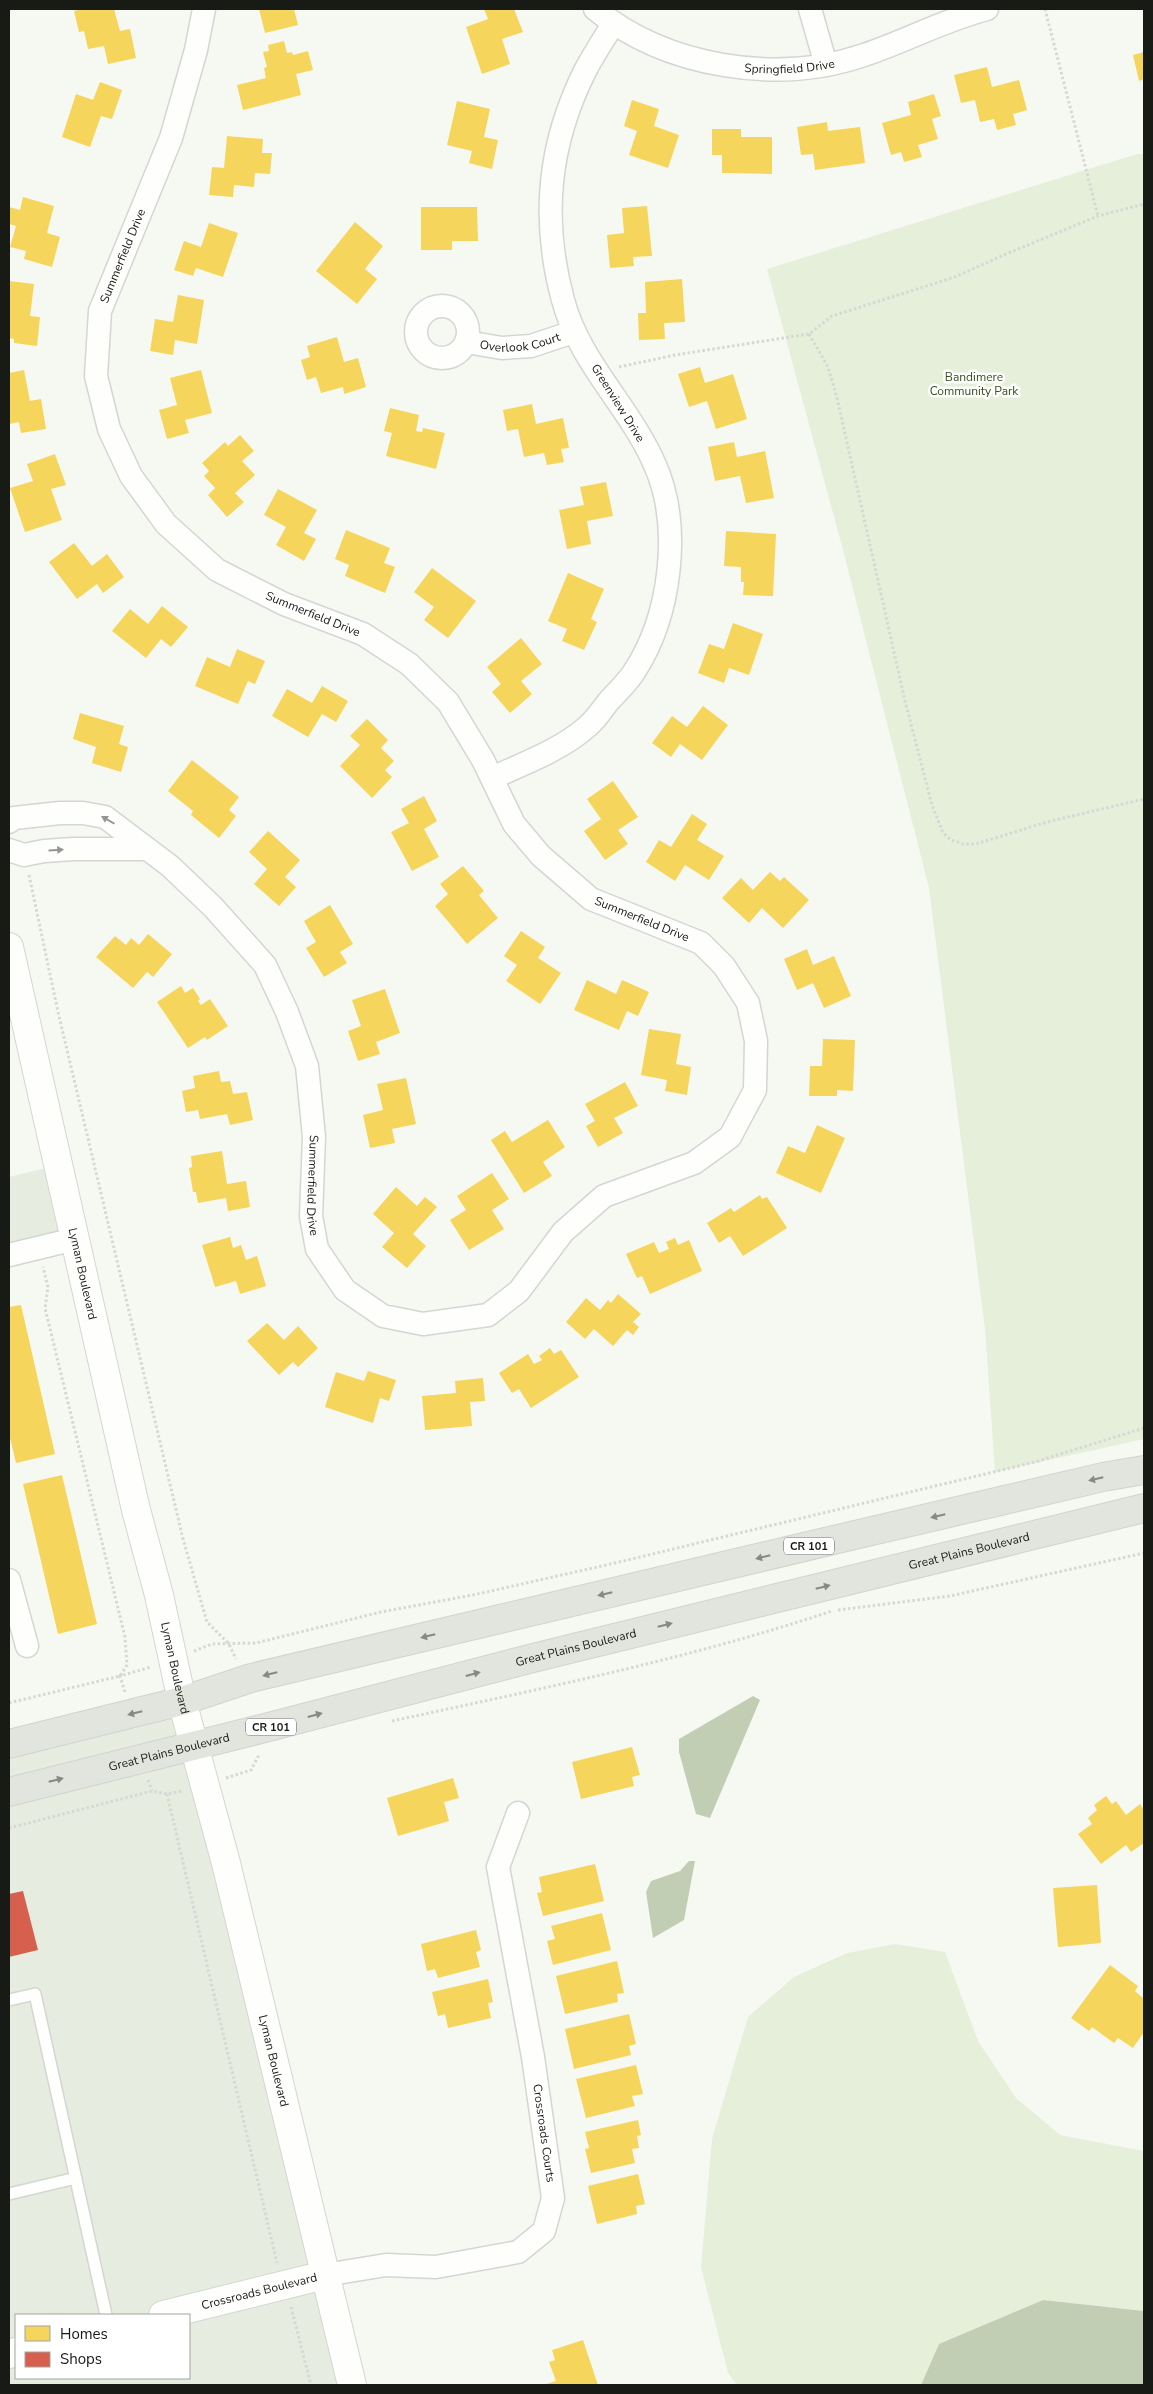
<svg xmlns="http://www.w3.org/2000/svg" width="1153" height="2394" viewBox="0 0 1153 2394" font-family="'Nunito Sans',sans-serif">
  <rect width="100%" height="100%" fill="#f6f9f2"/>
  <!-- built -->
  <path fill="#e6ede0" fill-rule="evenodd" d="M58 1165 352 2385H9V1744L182 1701 75 1239 9 1255V1177ZM16 2315H189V2378H16Z"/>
  <!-- green -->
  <path fill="#e5efda" d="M1137 154H1144V1439L995 1472 985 1329 929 888 843 550 767 269Z
    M895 1944 945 1952 978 2041 1016 2098 1060 2135 1144 2151V2311L1043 2300 939 2344 921 2385H737L728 2373 701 2267 712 2139 748 2017 794 1977 847 1953Z"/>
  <!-- water -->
  <path fill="#c2ceb4" d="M753 1696 760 1700 710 1818 696 1814 679 1752V1739Z
    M689 1861H695L684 1920 653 1938 646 1892 651 1881 680 1871Z
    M1043 2300 1144 2311V2385H921L939 2344Z"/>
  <!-- homes -->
  <path fill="#f6d55c" d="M82 9H114L120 31 130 29 136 58 108 64 104 46 88 49 84 31 79 32 74 11Z
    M259 9H294L298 25 265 33Z
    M484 9H514L523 32 502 39 510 64 482 74 466 27 488 19Z
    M284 41 287 53 292 52 293 55 308 51 313 70 296 74 301 95 243 110 237 85 266 78 264 68 267 67 263 52 269 51 268 45Z
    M1144 52V79L1139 81 1133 55Z
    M987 67 992 87 1019 80 1027 110 1013 114 1016 125 997 130 994 119 980 122 975 100 961 103 954 75Z
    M100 82 122 90 112 119 101 116 90 147 62 137 76 94 93 100Z
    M934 94 941 116 932 119 938 139 918 145 922 157 904 162 901 152 891 155 882 123 911 115 908 102Z
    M632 100 659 109 654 126 679 135 668 168 629 155 637 131 624 126Z
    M457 101 490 109 484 137 498 140 492 169 469 163 472 151 447 145Z
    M827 122 828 131 860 127 865 163 815 170 813 154 801 155 797 127Z
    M712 129H741V137H772V174L722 173V155H712Z
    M227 136 263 139 262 153H272L270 174 255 173 254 187 234 185 233 197 209 195 212 167 224 168Z
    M23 197 54 206 47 233 60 237 52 267 24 259 26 251 10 247 16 226 9 224V207L20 210Z
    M647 206 652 256 633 257 634 266 610 268 607 235 624 233 622 208Z
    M421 207H477L478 241H452V250H421Z
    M355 222 383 246 365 269 377 279 357 304 316 271Z
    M209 223 238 233 223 277 196 268 193 276 174 270 184 241 201 247Z
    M682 279 685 322 664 323 665 339 639 340 638 313H646L645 282Z
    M9 281 34 284 30 316 40 317 37 346 14 343V339L9 338Z
    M178 295 204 300 197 344 175 340 173 355 150 351 155 319 173 322Z
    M337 337 344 362 358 358 366 387 344 394 343 387 321 393 316 377 307 380 301 360 310 357 307 346Z
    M700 367 705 383 733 374 747 419 716 429 707 401 689 407 678 374Z
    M24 370 30 401 41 399 46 429 21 433 19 422 9 424V373Z
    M201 370 212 413 185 420 189 433 167 439 159 410 177 405 170 378Z
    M532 404 536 424 563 418 569 448 561 449 564 462 547 465 544 453 524 457 518 429 507 431 503 410Z
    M390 408 419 415 416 431 422 432 423 428 445 433 436 469 386 456 392 433 384 431Z
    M240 435 254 451 242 461 255 475 235 493 244 502 227 517 208 495 215 488 204 476 209 471 202 463 225 442 228 446Z
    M734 442 737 457 765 451 774 498 746 503 740 476 715 481 708 447Z
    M55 454 66 485 51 489 62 520 25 532 10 488 33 481 27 464Z
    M606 482 613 516 587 521 591 544 567 549 559 510 584 505 580 487Z
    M278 489 317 510 304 533 316 539 304 561 276 545 286 527 264 515Z
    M346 530 390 548 384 563 395 567 385 593 345 576 349 565 335 559Z
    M726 531 776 534 773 596 743 595 744 582H741V567L724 566Z
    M74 543 92 566 107 554 124 577 103 593 97 584 77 599 49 562Z
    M432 568 476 601 448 638 424 620 434 607 414 592Z
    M568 573 604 589 591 619 597 622 584 650 562 641 567 629 548 621Z
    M162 606 188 627 171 647 161 639 146 658 112 631 130 609 148 624Z
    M733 623 763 634 749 675 729 668 724 683 698 673 709 644 724 649Z
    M521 638 542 664 521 681 532 694 510 713 492 692 501 684 487 667Z
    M237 649 265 661 255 684 248 681 238 704 195 686 207 657 230 667Z
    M322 686 348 701 336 722 322 714 308 737 272 716 287 689 312 703Z
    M703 706 728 725 702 760 680 744 671 757 652 743 672 716 687 727Z
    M80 713 124 726 119 744 128 747 121 772 92 763 96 747 73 739Z
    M367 719 388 740 381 748 394 761 385 770 392 777 372 798 340 766 360 745 350 736Z
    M192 760 239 797 229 810 236 816 219 838 191 815 193 811 168 791Z
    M613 781 638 817 618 830 628 844 605 860 584 831 601 819 587 799Z
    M424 796 437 821 424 829 439 857 412 871 391 832 409 823 401 809Z
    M692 814 707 824 697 840 724 856 709 880 685 865 675 881 646 862 659 840 671 847Z
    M268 831 300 860 285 877 296 887 279 906 254 884 267 869 249 852Z
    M463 866 484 891 479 895 498 918 467 944 435 906 448 894 440 884Z
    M770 872 780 881 784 877 809 900 783 928 762 908 749 923 722 898 741 878 753 890Z
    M330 905 353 944 340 952 347 963 324 977 306 948 316 942 304 921Z
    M521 931 545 947 538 958 561 973 540 1004 506 981 517 965 504 956Z
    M148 934 172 954 153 977 147 972 133 988 96 957 115 936 126 945 131 938 139 945Z
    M807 949 813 965 834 956 851 996 824 1008 813 983 797 990 784 959Z
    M587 980 616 994 622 980 649 992 638 1016 627 1011 619 1030 574 1010Z
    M181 986 185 993 193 988 200 999 198 1001 201 1005 210 999 228 1026 207 1040 205 1037 188 1048 157 1002Z
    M385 989 400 1033 376 1042 380 1054 358 1061 348 1031 361 1026 352 1000Z
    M649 1029 681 1034 676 1064 691 1067 687 1095 665 1091 667 1080 641 1075Z
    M823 1039 855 1040 853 1091 837 1090V1096H809L810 1066H822Z
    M219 1071 221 1082 230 1081 233 1094 247 1092 253 1120 230 1125 227 1114 200 1119 198 1110 186 1112 182 1091 195 1088 193 1076Z
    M406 1078 416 1124 392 1129 395 1143 370 1148 363 1115 383 1110 377 1084Z
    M625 1082 638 1106 614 1118 623 1133 598 1147 586 1126 595 1121 585 1104Z
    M548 1120 565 1147 543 1162 552 1176 524 1193 491 1140 505 1131 512 1142Z
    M817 1125 845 1138 821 1193 776 1173 788 1146 805 1153Z
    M222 1151 227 1184 246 1181 250 1207 228 1211 226 1198 198 1203 196 1192H193L189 1168 192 1167 191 1156Z
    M492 1173 509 1199 492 1210 504 1229 469 1250 450 1220 466 1210 457 1196Z
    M396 1187 417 1206 425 1197 437 1207 413 1234 426 1246 407 1268 382 1247 394 1233 373 1214Z
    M760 1195 762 1199 767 1197 787 1228 743 1256 730 1236 719 1243 707 1223 731 1208 734 1212Z
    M230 1237 233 1248 241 1245 246 1260 257 1256 266 1286 240 1294 236 1281 215 1287 202 1245Z
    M675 1238 678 1245 689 1240 702 1271 650 1294 642 1276 637 1278 626 1254 654 1242 659 1253 669 1249 666 1242Z
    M618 1294 641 1314 633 1322 639 1327 633 1335 627 1330 613 1346 594 1329 585 1339 566 1322 586 1298 600 1310 608 1300 611 1303Z
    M21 1305 55 1454 16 1463 9 1434V1307Z
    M267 1323 284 1340 298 1326 318 1348 298 1367 293 1362 279 1375 247 1341Z
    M550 1348 554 1354 561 1350 579 1377 531 1408 519 1389 512 1393 499 1373 528 1354 534 1364 542 1360 539 1356Z
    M368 1371 396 1380 389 1401 380 1398 373 1423 325 1407 336 1372 364 1381Z
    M483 1378 485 1401 470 1402 472 1426 425 1430 422 1396 456 1393 455 1381Z
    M62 1475 97 1624 58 1634 23 1484Z
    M632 1747 640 1775 632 1777 634 1786 581 1799 572 1762Z
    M453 1778 459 1798 444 1802 449 1821 398 1836 387 1798Z
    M1106 1796 1112 1804 1116 1801 1126 1815 1140 1804 1144 1810V1843L1131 1852 1126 1845 1101 1864 1078 1834 1092 1824 1088 1818 1097 1810 1094 1805Z
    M595 1864 604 1901 543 1916 537 1893 542 1892 539 1877Z
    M1097 1885 1101 1943 1058 1947 1053 1888Z
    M602 1913 611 1950 553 1965 547 1941 555 1939 551 1926Z
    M476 1930 481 1950 476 1952 480 1967 438 1978 435 1969 427 1971 421 1944Z
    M617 1961 624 1993 617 1994 618 2002 565 2014 556 1976Z
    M1110 1965 1138 1986 1135 1991 1144 1999V2032L1133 2048 1118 2038 1114 2043 1092 2027 1089 2031 1071 2018Z
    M488 1979 493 2002 488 2003 491 2018 448 2028 445 2014 438 2016 432 1992Z
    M629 2014 636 2044 629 2046 631 2055 574 2069 565 2029Z
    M636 2065 643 2094 632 2096 635 2106 586 2118 576 2079Z
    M638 2120 641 2135 637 2136 639 2148 632 2149 635 2163 591 2173 585 2149 589 2148 585 2132Z
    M638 2174 645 2204 636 2206 637 2214 597 2224 588 2186Z
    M583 2340 598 2385H543L556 2381 549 2362 555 2360 552 2350Z"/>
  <!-- shops -->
  <path fill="#d6604d" d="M23 1891 38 1950 9 1957V1894Z"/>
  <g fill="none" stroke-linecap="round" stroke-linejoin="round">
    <defs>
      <path id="lane" d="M9 2000 35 1994 106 2315
        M9 2194 76 2178"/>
      <g id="street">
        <path id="s1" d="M595 9C666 67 777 85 864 55 906 41 944 20 987 9"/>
        <path d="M810 9 826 65"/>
        <circle cx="442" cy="332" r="26"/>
        <path id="s2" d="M466 342 502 348 531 346 573 332"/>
        <path d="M492 778C525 763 561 750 588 726 596 719 602 710 608 702 617 692 627 683 634 672 671 616 682 526 655 465 630 407 579 362 563 300 541 219 548 144 586 69 594 54 604 39 613 24"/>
        <path id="s3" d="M9 822 14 818 60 813H83L105 817 170 866 213 907 265 965 287 1012 307 1066 314 1137 311 1216 317 1249 345 1290 383 1316 423 1324 488 1315 519 1291 563 1232 604 1196 694 1163 730 1137 755 1090 756 1041 748 1003 724 966 701 943 591 899 541 856 514 824 483 760 448 702 409 664 363 634 284 604 217 570 166 524 131 476 109 429 96 376 100 311 171 138 196 50 204 9"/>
        <path d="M9 850 24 855 44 851 73 849H147"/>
        <path d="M9 1255 75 1239"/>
        <path d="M9 1580 27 1646"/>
        <path d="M325 2275 386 2265 436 2267 518 2252 544 2231 553 2198 533 2057 498 1867 518 1813"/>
      </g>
      <g id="secondary">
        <path id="s4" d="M9 947 136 1510 159 1595 182 1701 226 1863 352 2385"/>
        <path id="s5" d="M163 2315 325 2275"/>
        <path d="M9 2354 16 2352"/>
      </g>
      <g id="primary">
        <path d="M9 1744 182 1701 251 1678 859 1534 1103 1477 1144 1470"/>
        <path id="s6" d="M9 1792 261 1729 533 1658 1144 1508"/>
      </g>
    </defs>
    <!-- lane casing -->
    <use href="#lane" stroke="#d4d6d2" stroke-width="14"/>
    <!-- street casing -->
    <use href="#street" stroke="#d4d6d2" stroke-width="25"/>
    <!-- secondary casing -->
    <use href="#secondary" stroke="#d4d6d2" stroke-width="30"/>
    <!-- primary casing -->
    <use href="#primary" stroke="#d2d3d0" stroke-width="30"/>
    <!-- path -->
    <path stroke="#d7d7d5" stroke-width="3" stroke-dasharray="2.5 2.5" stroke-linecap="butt" d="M1045 9 1098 216
      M809 334 828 367 837 398 905 701 932 805 943 833 951 840 963 844H976L1047 822 1144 799
      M619 367 675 355 809 334 832 316 955 277 1006 254 1098 216 1144 204
      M29 875 58 1012 183 1539 207 1622 229 1644 236 1659
      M838 1610 950 1596 1144 1553
      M194 1651 212 1644 256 1643 381 1612 473 1595 615 1563 1035 1462 1144 1428
      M125 1692 120 1676 151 1667
      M9 1703 120 1676 127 1665 125 1637 45 1308 48 1287 43 1267
      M392 1721C540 1689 688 1659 832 1611
      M226 1778 251 1770 259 1755
      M148 1780 152 1791
      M167 1794 277 2263
      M9 1828 152 1791 167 1794 182 1791
      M291 2307 311 2385"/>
    <!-- lane -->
    <use href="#lane" stroke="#fefefd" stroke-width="11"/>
    <!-- street -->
    <use href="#street" stroke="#fefefd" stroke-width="22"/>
    <!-- secondary -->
    <use href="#secondary" stroke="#fefefd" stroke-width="28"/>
    <!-- primary -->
    <use href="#primary" stroke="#e2e4de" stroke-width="28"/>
  </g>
  <!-- one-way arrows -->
  <defs><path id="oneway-solid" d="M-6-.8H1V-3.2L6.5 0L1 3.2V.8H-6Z" transform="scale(1.25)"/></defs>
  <g fill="#969795">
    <use href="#oneway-solid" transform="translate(108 820) rotate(-150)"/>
    <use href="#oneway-solid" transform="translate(56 850) rotate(-4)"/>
  </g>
  <g fill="#878984">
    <use href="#oneway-solid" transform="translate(1096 1479) rotate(167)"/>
    <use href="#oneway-solid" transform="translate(938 1516) rotate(167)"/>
    <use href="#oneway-solid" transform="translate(763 1557) rotate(166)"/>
    <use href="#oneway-solid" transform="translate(823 1587) rotate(-14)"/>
    <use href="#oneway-solid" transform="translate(605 1594) rotate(167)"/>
    <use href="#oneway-solid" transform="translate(665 1625) rotate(-14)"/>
    <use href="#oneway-solid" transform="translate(428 1636) rotate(166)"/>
    <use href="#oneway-solid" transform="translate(270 1674) rotate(166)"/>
    <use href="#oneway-solid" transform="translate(473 1674) rotate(-15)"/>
    <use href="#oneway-solid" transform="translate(135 1713) rotate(166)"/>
    <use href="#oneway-solid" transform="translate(315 1715) rotate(-15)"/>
    <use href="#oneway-solid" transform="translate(56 1780) rotate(-14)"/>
  </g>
  <g text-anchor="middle" stroke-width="5" stroke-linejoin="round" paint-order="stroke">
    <!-- shield labels -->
    <g fill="#fff" stroke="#5d5f5b" stroke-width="1">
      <rect x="784" y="1537.5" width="50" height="17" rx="4"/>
      <rect x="246" y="1718.5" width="50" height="17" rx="4"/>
    </g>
    <g font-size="11" font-weight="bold" fill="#181a15">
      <text x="809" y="1550">CR 101</text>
      <text x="271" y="1731">CR 101</text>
    </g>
    <!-- street labels -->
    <g font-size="12" fill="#181a15" stroke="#fff">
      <text dy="4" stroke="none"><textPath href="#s1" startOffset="208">Springfield Drive</textPath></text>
      <text dy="4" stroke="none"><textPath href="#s3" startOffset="2331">Summerfield Drive</textPath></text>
      <text dy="4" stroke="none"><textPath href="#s2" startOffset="55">Overlook Court</textPath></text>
      <text transform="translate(618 403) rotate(58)" y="4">Greenview Drive</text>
      <text transform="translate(313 614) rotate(22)" y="4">Summerfield Drive</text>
      <text transform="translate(642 919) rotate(22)" y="4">Summerfield Drive</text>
      <text dy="4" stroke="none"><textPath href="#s3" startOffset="546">Summerfield Drive</textPath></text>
      <text dy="4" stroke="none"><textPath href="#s4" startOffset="335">Lyman Boulevard</textPath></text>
      <text dy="4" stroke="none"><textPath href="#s6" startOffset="990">Great Plains Boulevard</textPath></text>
      <text dy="4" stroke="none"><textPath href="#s6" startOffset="585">Great Plains Boulevard</textPath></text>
      <text dy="4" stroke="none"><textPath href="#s4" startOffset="740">Lyman Boulevard</textPath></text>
      <text dy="4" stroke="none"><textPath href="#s6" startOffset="165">Great Plains Boulevard</textPath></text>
      <text dy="4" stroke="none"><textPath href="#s4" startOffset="1145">Lyman Boulevard</textPath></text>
      <text transform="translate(544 2133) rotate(82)" y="4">Crossroads Courts</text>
      <text dy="4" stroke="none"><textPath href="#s5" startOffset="99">Crossroads Boulevard</textPath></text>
    </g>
    <!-- park labels -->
    <g font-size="12" fill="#3a4e1a" stroke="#fff">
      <text x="974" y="381">Bandimere<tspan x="974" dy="14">Community Park</tspan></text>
    </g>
  </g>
  <!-- border -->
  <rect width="1153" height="2394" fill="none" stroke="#181a15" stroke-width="20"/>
  <!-- legend -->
  <rect x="15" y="2314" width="175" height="65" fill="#ffffff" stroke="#a3a3a1"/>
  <rect x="25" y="2326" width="25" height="15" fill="#f6d55c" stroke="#a3a3a1"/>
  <text x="60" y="2339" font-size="15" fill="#181a15">Homes</text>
  <rect x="25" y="2352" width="25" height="15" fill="#d6604d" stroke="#a3a3a1"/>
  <text x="60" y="2364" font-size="15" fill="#181a15">Shops</text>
</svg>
